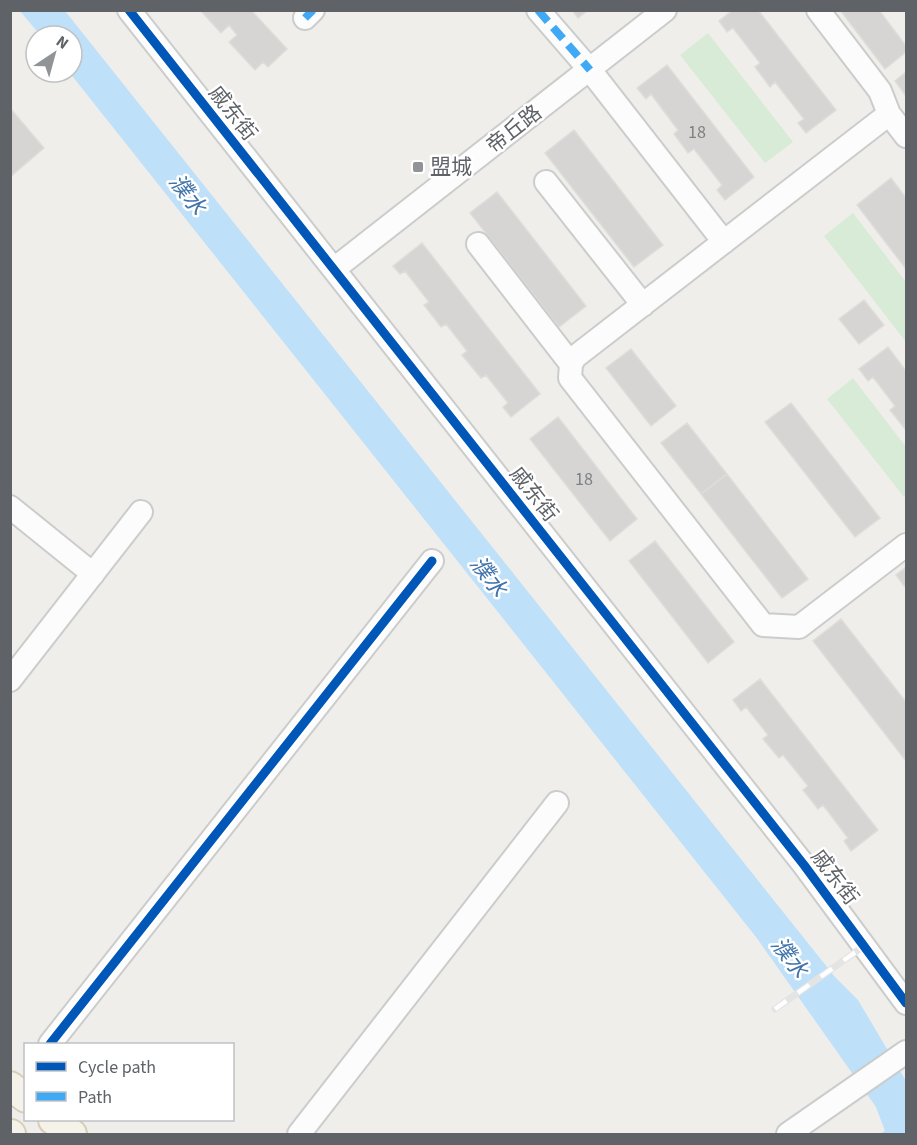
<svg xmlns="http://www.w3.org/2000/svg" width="917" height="1145" viewBox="0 0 917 1145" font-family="'Source Sans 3','Noto Sans SC',sans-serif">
  <rect width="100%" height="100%" fill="#efeeea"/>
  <!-- green -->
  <path fill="#d8ebd6" d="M708 33 793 142 765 163 680 55Z
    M853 213 906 282V342L824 236Z
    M853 378 906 447V495L904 497 827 399Z"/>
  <!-- water -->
  <path fill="#bfe0f9" d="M20 11H65L835 977 858 1000 906 1081V1134H880L885 1131 876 1107 756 937 69 72H72V36H41Z"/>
  <!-- building -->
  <path fill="#d6d5d3" stroke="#deddd9" stroke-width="1.5" d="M200 10H251L287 49 268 67 263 62 255 70 229 42 237 35 229 25 221 33Z
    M572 10H588L578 18Z
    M733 10H758L836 110 806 133 798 123 804 119 775 82 770 87 755 67 760 63 733 28 727 32 719 21Z
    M840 10H879L906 46V52L885 69Z
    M667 65 754 177 725 200 717 190 722 185 694 149 688 153 674 134 678 130 651 94 646 99 637 88Z
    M906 72V96L895 81Z
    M10 108 44 148 10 177Z
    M574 130 663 245 634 267 545 153Z
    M891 178 906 198V269L857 205Z
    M497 192 586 306 559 327 470 213Z
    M422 243 540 394 511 417 503 407 508 403 486 375 481 378 462 355 467 351 446 324 441 327 424 305 429 302 405 271 400 274 393 266Z
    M864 300 884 325 859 344 839 319Z
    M888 347 906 371V430L890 410 895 406 873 377 868 381 859 369Z
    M631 349 676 406 651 426 606 368Z
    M791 403 880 518 855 537 765 422Z
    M558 417 637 519 610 541 530 439Z
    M687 423 727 474 701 494 661 443Z
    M727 474 808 579 782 598 701 494Z
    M655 541 734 642 708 663 629 561Z
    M906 567V585L904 586 896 575Z
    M841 619 906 702V761L813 641Z
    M760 679 878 830 851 851 844 841 848 838 823 805 818 809 803 790 808 786 783 755 779 758 763 739 768 735 746 707 741 711 733 700Z"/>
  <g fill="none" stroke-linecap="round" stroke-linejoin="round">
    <defs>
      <path id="minor" d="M129 10 804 865 906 1003
        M538 10 590 70 724 242
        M818 10 880 91 889 114 906 136
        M305 18 313 10
        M889 114 575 357 571 364 570 378 763 625 799 627 906 545
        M546 182 643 305
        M478 244 571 364
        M334 269 665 10
        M10 507 93 574
        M10 680 141 512
        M50 1044 432 561
        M299 1134 557 803
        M788 1134 906 1052"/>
      <path id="major" d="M10 1086 26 1098
        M53 1120 72 1134
        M10 1134H11"/>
    </defs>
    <!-- minor casing -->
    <use href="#minor" stroke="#cbcccc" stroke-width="26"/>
    <!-- major casing -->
    <use href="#major" stroke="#d7ceb8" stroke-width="32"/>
    <!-- minor -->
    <use href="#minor" stroke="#fdfcfc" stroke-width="22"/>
    <!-- major -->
    <use href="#major" stroke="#f4f2e9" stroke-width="28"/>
    <defs>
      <path id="rail" d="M775 1009 864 946"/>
    </defs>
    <!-- rail casing -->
    <use href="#rail" stroke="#e4e4e4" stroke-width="7"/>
    <!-- rail -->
    <use href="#rail" stroke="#fff" stroke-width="4.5" stroke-dasharray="14" stroke-linecap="butt"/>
    <!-- quiet -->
    <path stroke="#3fa9f5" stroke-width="8" stroke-dasharray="15 8" stroke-linecap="butt" d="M538 10 590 70
      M305 18 313 10"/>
    <defs>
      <path id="cycleway" d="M129 10 804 865 906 1003
        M50 1044 432 561"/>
    </defs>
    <!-- cycleway casing -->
    <use href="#cycleway" stroke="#fff" stroke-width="13"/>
    <!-- cycleway -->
    <use href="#cycleway" stroke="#0057b8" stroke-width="9"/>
  </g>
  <!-- markers -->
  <rect fill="#919496" stroke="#fff" stroke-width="2" x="412" y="161" width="12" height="12" rx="3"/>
  <g text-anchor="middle" stroke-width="5" stroke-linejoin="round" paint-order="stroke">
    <!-- number labels -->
    <g font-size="18" fill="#7e8184">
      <text x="697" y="138">18</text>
      <text x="584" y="485">18</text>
    </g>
    <!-- street labels -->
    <g font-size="21" fill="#5f6368" stroke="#fff">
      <text transform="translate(233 113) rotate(52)" y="7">戚东街</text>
      <text transform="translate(514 129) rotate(-38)" y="7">帝丘路</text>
      <text transform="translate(534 494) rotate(52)" y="7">戚东街</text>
      <text transform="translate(835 877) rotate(53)" y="7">戚东街</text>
    </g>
    <!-- poi labels -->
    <g font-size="21" fill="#5f6368" stroke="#fff" text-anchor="start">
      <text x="430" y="174">盟城</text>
    </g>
    <!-- water labels -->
    <g font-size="22" font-style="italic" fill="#4174aa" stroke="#fff">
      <text transform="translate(188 194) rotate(52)" y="8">濮水</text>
      <text transform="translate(489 576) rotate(52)" y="8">濮水</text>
      <text transform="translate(790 957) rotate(52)" y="8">濮水</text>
    </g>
  </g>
  <!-- border -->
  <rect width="917" height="1145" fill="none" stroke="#5f6368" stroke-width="24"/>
  <!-- legend -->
  <rect x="24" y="1043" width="210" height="78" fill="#ffffff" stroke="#bfc1c3" stroke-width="1.5"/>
  <rect x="36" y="1062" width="30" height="9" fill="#0057b8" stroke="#bfc1c3" stroke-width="1.5"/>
  <text x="78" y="1073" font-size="18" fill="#5f6368">Cycle path</text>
  <rect x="36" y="1092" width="30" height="9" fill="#3fa9f5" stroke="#bfc1c3" stroke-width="1.5"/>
  <text x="78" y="1103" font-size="18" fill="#5f6368">Path</text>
  <!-- north arrow -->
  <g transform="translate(54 54) rotate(36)"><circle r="28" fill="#ffffff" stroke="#bfc1c3" stroke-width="1.5"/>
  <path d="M0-4.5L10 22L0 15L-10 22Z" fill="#919496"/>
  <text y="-9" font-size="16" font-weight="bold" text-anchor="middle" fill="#5f6368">N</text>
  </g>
</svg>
